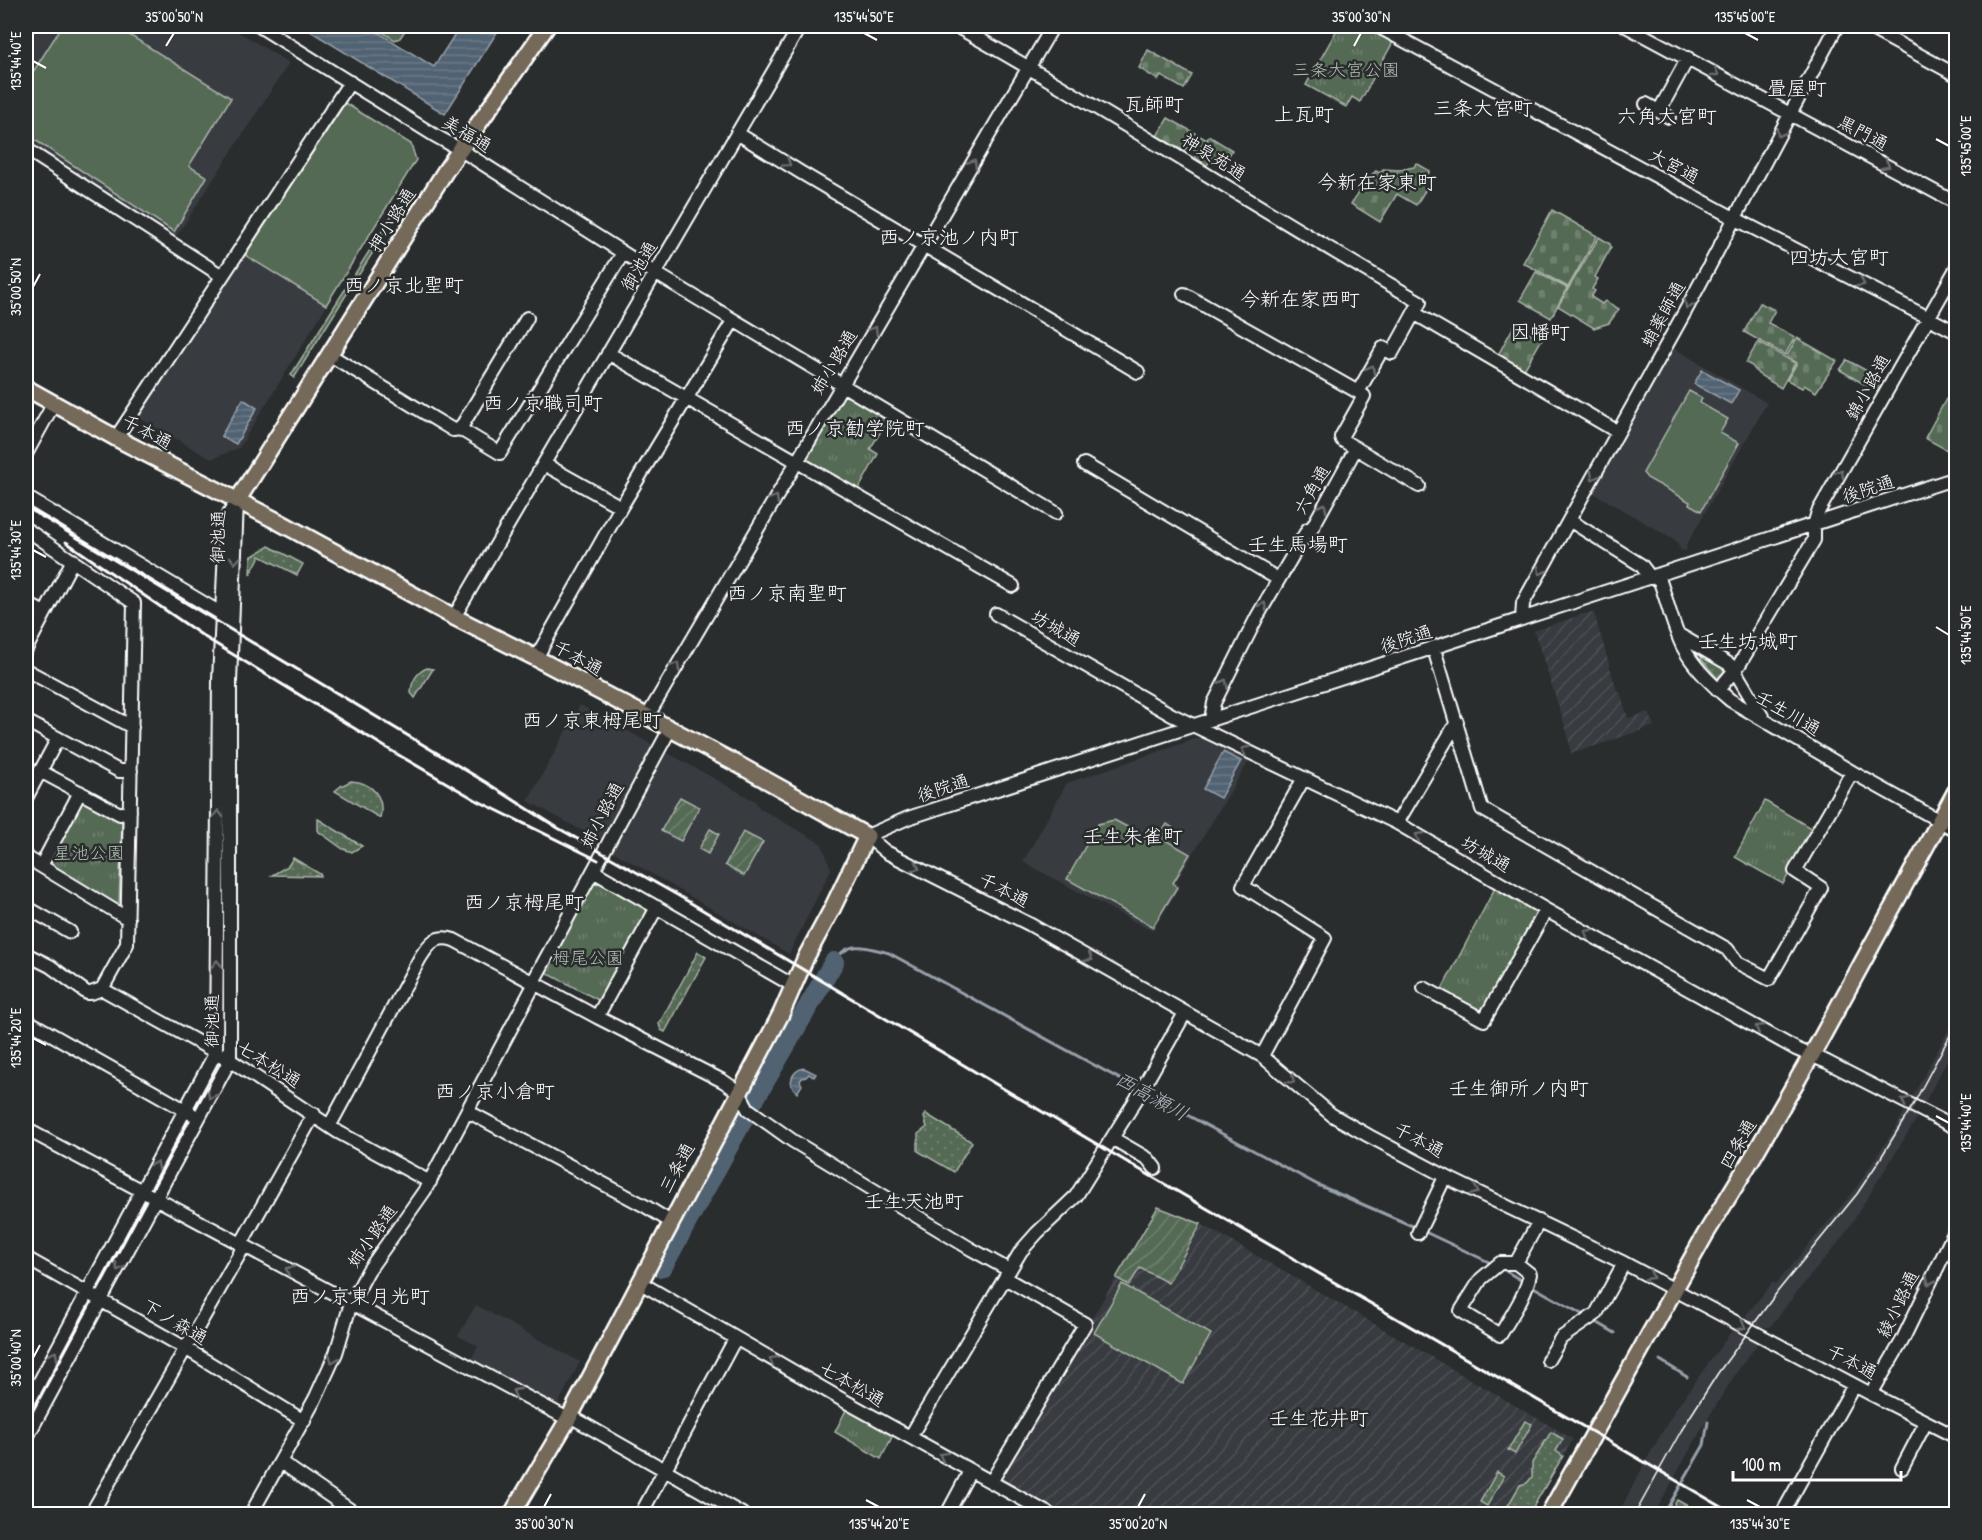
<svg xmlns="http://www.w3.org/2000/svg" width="1982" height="1540" viewBox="0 0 1982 1540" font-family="'Patrick Hand','Klee One',sans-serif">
  <defs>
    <pattern id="industrial-furrows" width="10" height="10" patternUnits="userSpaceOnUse" patternTransform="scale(1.5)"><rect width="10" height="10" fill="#393b41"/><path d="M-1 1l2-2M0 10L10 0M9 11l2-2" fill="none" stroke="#4d4f54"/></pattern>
    <pattern id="grass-dots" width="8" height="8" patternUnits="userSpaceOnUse" patternTransform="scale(1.5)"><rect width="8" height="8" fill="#556a55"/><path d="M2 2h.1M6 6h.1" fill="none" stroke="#6e806e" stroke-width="1.8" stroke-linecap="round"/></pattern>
    <pattern id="forest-firs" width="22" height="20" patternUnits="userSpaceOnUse" patternTransform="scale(1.5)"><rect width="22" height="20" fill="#556a55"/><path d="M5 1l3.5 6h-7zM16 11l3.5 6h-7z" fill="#6e806e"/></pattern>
    <pattern id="cemetery-stones" width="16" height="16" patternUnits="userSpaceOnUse" patternTransform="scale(1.5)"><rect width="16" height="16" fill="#556a55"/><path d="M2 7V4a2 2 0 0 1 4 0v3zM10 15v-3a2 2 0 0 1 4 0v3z" fill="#6e806e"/></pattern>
    <pattern id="park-tufts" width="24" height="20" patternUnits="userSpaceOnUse" patternTransform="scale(1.5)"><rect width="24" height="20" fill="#556a55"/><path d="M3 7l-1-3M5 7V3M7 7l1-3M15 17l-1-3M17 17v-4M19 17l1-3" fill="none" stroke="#6e806e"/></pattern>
    <pattern id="garden-furrows" width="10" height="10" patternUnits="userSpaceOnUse" patternTransform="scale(1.5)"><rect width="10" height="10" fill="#556a55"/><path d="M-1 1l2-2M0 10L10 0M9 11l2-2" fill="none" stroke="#6e806e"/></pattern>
    <pattern id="water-rules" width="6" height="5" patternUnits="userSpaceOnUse" patternTransform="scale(1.5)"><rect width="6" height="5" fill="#516373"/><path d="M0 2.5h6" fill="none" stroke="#6b7a88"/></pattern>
  </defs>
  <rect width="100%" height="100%" fill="#2a2d2e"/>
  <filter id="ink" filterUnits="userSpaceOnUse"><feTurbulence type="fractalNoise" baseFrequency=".0167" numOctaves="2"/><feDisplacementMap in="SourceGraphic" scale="12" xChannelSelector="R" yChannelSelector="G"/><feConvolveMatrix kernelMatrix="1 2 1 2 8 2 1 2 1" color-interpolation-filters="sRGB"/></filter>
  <g filter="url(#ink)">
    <!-- built -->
    <path fill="#393b41" d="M26 26H229L289 63 174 240 26 146Z
      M345 103 411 144 416 160 239 448 211 459 138 417Z
      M1672 347 1767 403 1686 546 1687 550 1681 551 1676 541 1592 492Z
      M580 705 653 745 601 841 528 801Z
      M1204 736 1250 759 1176 882 1180 886 1152 931 1023 862 1067 783Z
      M666 752 755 801 759 808 822 844 831 869 789 954 611 850Z
      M1956 1016V1043L1914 1123 1843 1237 1797 1292 1770 1327H1762L1747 1318 1746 1315 1773 1282 1776 1284 1854 1191 1897 1125Z
      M476 1305 580 1362 556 1408 470 1362 478 1346 458 1336Z
      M1733 1329 1756 1340V1346L1736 1373 1701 1430 1654 1514H1618L1648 1457 1677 1407Z"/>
    <!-- industrial -->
    <path fill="url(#industrial-furrows)" d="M1594 613 1617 691 1620 692 1628 718 1649 712 1654 726 1571 754 1567 732 1534 631 1583 614Z
      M1158 1207 1207 1227 1573 1439 1529 1514H1058L996 1480Z"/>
    <!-- grass -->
    <path fill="url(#grass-dots)" stroke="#aab4aa" stroke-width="1.5" d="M404 196 407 198 294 378 291 375Z
      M269 546 303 564 297 575 260 556 250 575 251 557Z
      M1703 655 1727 669 1719 680 1701 659Z
      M427 668 433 669 415 698 411 693C411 682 417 672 427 668Z
      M351 781C372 782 385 797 380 818L335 791 341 786Z
      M318 819 362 846 352 852 343 849 318 831Z
      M293 858 320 874 321 876 272 875 288 866Z
      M698 952 706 957 665 1032 661 1030 659 1024Z
      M926 1114 972 1142 954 1172 918 1151V1134L927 1127 924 1117Z
      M1525 1421 1532 1424 1515 1454 1508 1450Z
      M1551 1432 1563 1439 1556 1451 1563 1456 1529 1514H1503L1520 1485 1527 1483 1532 1477V1463Z
      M1497 1472 1504 1476 1487 1506 1480 1502Z
      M1677 1500 1702 1514H1669Z"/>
    <!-- forest -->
    <path fill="url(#forest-firs)" stroke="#aab4aa" stroke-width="1.5" d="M372 26H408L400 38 395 40Z"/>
    <!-- cemetery -->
    <path fill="url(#cemetery-stones)" stroke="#aab4aa" stroke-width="1.5" d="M1148 50 1192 75 1184 89 1161 76 1158 80 1139 68Z
      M1168 118 1207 140 1209 136 1232 150 1224 165 1212 158 1207 165 1195 158 1199 151 1192 148 1191 150 1186 148 1184 151 1157 136Z
      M1416 163 1430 171 1426 178 1431 181 1416 205 1397 194 1380 222 1351 204 1367 179 1376 171 1380 173 1383 169 1399 170 1414 167Z
      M1552 210 1597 236 1568 287 1523 263Z
      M1599 237 1610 244 1611 247 1595 277 1598 279 1592 289 1595 291 1591 297 1602 304 1605 301 1619 309 1609 323 1594 328 1558 306Z
      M1536 272 1567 288 1551 318 1520 300Z
      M1760 303 1775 310 1768 323 1795 337 1785 355 1744 332Z
      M1515 324 1542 339 1524 370 1498 355Z
      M1797 338 1837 361 1816 392 1804 385 1802 388 1787 380 1797 363 1787 356Z
      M1758 342 1795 363 1781 388 1758 374 1752 366 1746 363Z
      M1847 360 1878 377 1876 381 1885 387 1881 394 1840 370Z
      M1946 399 1956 405V455L1925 438Z"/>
    <!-- park -->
    <path fill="url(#park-tufts)" stroke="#aab4aa" stroke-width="1.5" d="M1339 26H1364L1393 42 1360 102 1352 97 1346 107 1306 85Z
      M847 394 889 418 870 449 878 454 857 492 807 464 805 458 841 395Z
      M83 801H88L122 822 119 904 115 906 52 868 49 863Z
      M1765 801 1814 830 1783 884 1735 857Z
      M601 883 643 906 648 912 600 1001 545 972 594 884Z
      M1496 886 1535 908 1536 916 1484 1012H1477L1441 991Z
      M848 1406 894 1433 881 1459 835 1432Z"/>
    <!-- garden -->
    <path fill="url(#garden-furrows)" stroke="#aab4aa" stroke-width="1.5" d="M680 797 699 807 681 841 661 831Z
      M710 829 719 834 708 854 699 849Z
      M743 832 763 842 744 876 725 865Z
      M1158 1207 1201 1224 1168 1283 1140 1268 1129 1285 1116 1278Z"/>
    <!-- pitch -->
    <path fill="#556a55" stroke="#aab4aa" stroke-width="1.5" d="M62 26H115L231 98 189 166 207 177 174 232 26 134V83Z
      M345 103 411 144 416 160 326 305 245 255Z
      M1689 391 1702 398 1700 403 1728 419 1720 433 1739 443 1701 511 1689 504 1690 502 1647 478 1643 473Z
      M1114 820 1156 842 1167 824 1173 828 1167 841 1190 854 1173 883 1177 887 1153 927 1067 879 1098 824Z
      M1122 1284 1211 1334 1183 1384 1094 1333Z"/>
    <!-- water -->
    <path fill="url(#water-rules)" stroke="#97a1ab" stroke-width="1.5" d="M302 26H368L434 67 460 26H501L445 114Z
      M1702 370 1739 390 1731 404 1694 384Z
      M243 399 257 408 236 444 221 436Z
      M1223 752 1241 761 1220 798 1203 789Z
      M804 1068 816 1074 814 1077 809 1074 806 1077 802 1078 800 1081 802 1085 797 1093 791 1085C791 1076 795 1070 804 1068Z"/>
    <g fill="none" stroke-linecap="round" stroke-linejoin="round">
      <!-- stream -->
      <path stroke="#97a1ab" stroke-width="3" d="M834 962C848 939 867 947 889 953L1138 1089
        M1144 1092 1318 1185 1417 1228
        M1423 1231 1493 1264
        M1499 1267 1524 1282
        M1530 1285 1587 1317
        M1593 1320 1615 1333
        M1660 1360 1687 1377
        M1664 1514 1704 1445 1708 1422"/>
      <!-- river -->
      <path stroke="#516373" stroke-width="20" d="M754 1100 834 962
        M659 1267 663 1266 744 1118"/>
      <defs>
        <path id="minor" d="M259 26 434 135 461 150 655 273 1056 513
          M956 26C1113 114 1264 212 1420 302L1392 353 1383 348 1358 392 1364 396 1341 437 1342 440 1419 486
          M1377 26 1734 218 1956 332
          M1626 26 1956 203
          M1866 26 1956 75
          M1646 104 1669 117
          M1659 111 1688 58
          M737 133 800 172 1138 372
          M26 149 222 276
          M1184 294 1358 392
          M1414 313 1618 432
          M608 353 1013 586
          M330 355 433 418 453 430 460 429 500 453 623 253
          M460 429 527 318
          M116 438 350 82
          M26 454 54 403
          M544 464 621 507
          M1084 464 1278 579
          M1956 478 908 818 867 836 886 852 1029 924 1262 1056 1332 1115 1369 1136 1454 1181 1624 1263 1871 1394 1956 1437
          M26 497 222 614
          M1569 520 1641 565 1651 578
          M26 529 134 603 127 944 102 989
          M1658 576C1667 599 1672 625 1683 647 1694 668 1712 685 1730 700L1852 772 1956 830
          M26 603 44 613
          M996 614 1172 715 1397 823 1546 910 1796 1049 1827 1062 1956 1128
          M454 617 800 26
          M1522 619 1523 603 1687 308 1837 26
          M1679 635 1729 664 1735 671 1763 718
          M26 649 73 560
          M1434 649 1482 809 1727 949 1738 963 1769 979 1821 888 1795 871 1852 772
          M536 658 621 507 733 321
          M26 670 132 727
          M1718 690 1739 665 1814 540V525L1818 512 1956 269
          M647 717 1053 26
          M1211 719 1214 703 1257 617 1308 529 1311 530 1356 448
          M26 721 119 771H131
          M40 771 120 814 130 811
          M26 798 58 738
          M1397 823 1457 722
          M26 857 128 919
          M41 866 80 792
          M593 871 794 986
          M26 907 70 932
          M26 954 50 966 87 993H91L102 989
          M533 982 670 729
          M1424 988 1484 1020 1546 910
          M102 989 230 1060 338 1132 430 1182
          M597 1017 657 907
          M26 1020 192 1114
          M1262 1056 1325 938 1243 886 1304 778
          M467 1111 645 1206 671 1222
          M330 1125 420 958C429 944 435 934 454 940L597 1017 723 1081 739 1092 748 1109 793 1141 971 1249 1009 1270
          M26 1129 568 1419
          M1112 1138 1148 1159 1155 1168
          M1418 1233 1445 1177
          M241 1244 314 1114
          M26 1258 185 1348 304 1421
          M1516 1263 1530 1274C1526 1295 1511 1316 1500 1335L1461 1311 1481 1279 1500 1263H1516L1539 1221
          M639 1282 841 1399 1049 1514
          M1548 1360 1561 1338 1596 1314 1624 1263
          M1871 1394 1902 1341 1956 1229
          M26 1407 216 1052 219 680 226 526 227 517 237 501
          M570 1416 742 1514
          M910 1437 1021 1251 1037 1233 1076 1196 1137 1098 1185 1013
          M26 1439 230 1060V682L237 501
          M282 1463 356 1514
          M1902 1468 1926 1422
          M991 1482 1085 1324 1005 1278
          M91 1514 244 1246
          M251 1514 315 1399 336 1353 351 1303 368 1271 425 1190 535 983
          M641 1514 735 1339
          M947 1514 970 1471
          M1782 1514 1854 1385"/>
        <path id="major" d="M26 388 116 438 281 523 454 617 536 658 739 765 867 836 832 909 806 957 781 1014 570 1416 512 1514
          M237 501 446 170 547 26
          M1549 1514 1705 1235 1754 1155 1818 1044 1956 791"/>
      </defs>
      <!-- minor casing -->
      <use href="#minor" stroke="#fff" stroke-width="16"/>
      <!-- major casing -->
      <use href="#major" stroke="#fff" stroke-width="20"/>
      <!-- minor -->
      <use href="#minor" stroke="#2a2d2e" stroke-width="12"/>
      <!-- major -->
      <use href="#major" stroke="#746a5a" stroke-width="15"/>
      <!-- tram -->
      <path stroke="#fff" stroke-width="1.5" d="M1635 1514 1681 1431 1718 1373 1778 1291 1857 1194 1877 1164 1913 1105 1956 1024"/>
      <!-- rail -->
      <path stroke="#fff" stroke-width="3" d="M26 507 487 783 558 828 679 896 1149 1175 1734 1514
        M66 542 206 638 390 750 476 800 598 860"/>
    </g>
    <!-- one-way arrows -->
    <defs><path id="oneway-chevron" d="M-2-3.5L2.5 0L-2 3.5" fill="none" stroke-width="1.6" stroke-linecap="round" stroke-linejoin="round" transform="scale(1.5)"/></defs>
    <g stroke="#6a6c6d">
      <use href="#oneway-chevron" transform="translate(1715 73) rotate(29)"/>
      <use href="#oneway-chevron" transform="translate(1780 133) rotate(118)"/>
      <use href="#oneway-chevron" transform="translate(787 163) rotate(34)"/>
      <use href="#oneway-chevron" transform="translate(973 163) rotate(-59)"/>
      <use href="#oneway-chevron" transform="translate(1886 165) rotate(28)"/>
      <use href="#oneway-chevron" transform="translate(1861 283) rotate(27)"/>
      <use href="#oneway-chevron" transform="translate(1688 305) rotate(118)"/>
      <use href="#oneway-chevron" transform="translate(874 330) rotate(-59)"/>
      <use href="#oneway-chevron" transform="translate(1371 369) rotate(-61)"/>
      <use href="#oneway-chevron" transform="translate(1840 473) rotate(-61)"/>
      <use href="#oneway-chevron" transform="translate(1594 476) rotate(119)"/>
      <use href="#oneway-chevron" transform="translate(775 499) rotate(-60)"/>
      <use href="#oneway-chevron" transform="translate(1323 507) rotate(-61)"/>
      <use href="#oneway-chevron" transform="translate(235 560) rotate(93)"/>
      <use href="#oneway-chevron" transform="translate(1541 571) rotate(119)"/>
      <use href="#oneway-chevron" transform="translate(1263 606) rotate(-61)"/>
      <use href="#oneway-chevron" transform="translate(676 666) rotate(-59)"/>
      <use href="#oneway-chevron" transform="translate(1224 683) rotate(-64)"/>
      <use href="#oneway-chevron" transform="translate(1245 750) rotate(-154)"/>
      <use href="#oneway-chevron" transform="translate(218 814) rotate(-89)"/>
      <use href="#oneway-chevron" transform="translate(1419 836) rotate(-150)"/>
      <use href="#oneway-chevron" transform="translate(916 867) rotate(27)"/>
      <use href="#oneway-chevron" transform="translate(1588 933) rotate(-151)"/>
      <use href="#oneway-chevron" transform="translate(1089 958) rotate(30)"/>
      <use href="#oneway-chevron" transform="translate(217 964) rotate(-90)"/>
      <use href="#oneway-chevron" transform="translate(1759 1028) rotate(-150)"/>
      <use href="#oneway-chevron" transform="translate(1291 1080) rotate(40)"/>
      <use href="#oneway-chevron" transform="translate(211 1095) rotate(119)"/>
      <use href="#oneway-chevron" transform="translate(1905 1101) rotate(-154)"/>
      <use href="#oneway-chevron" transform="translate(156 1165) rotate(-62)"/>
      <use href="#oneway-chevron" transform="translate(1475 1191) rotate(25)"/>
      <use href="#oneway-chevron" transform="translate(119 1267) rotate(119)"/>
      <use href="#oneway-chevron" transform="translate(289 1270) rotate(-152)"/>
      <use href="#oneway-chevron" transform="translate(1650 1276) rotate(29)"/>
      <use href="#oneway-chevron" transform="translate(1930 1281) rotate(116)"/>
      <use href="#oneway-chevron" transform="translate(1742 1326) rotate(27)"/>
      <use href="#oneway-chevron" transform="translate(54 1355) rotate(-61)"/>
      <use href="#oneway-chevron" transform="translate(333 1359) rotate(112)"/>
      <use href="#oneway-chevron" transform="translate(773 1360) rotate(-150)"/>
      <use href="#oneway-chevron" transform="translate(516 1392) rotate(-152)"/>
      <use href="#oneway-chevron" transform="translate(943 1456) rotate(-151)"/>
    </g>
  </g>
  <!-- ticks -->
  <path fill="none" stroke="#fff" stroke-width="2" d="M864 33 877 40M1745 33 1758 40M166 46 174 33M1354 46 1361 33M33 61 46 68M1936 139 1949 146M33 287 40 274M33 550 46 557M1936 627 1949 635M33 1038 46 1045M1936 1116 1949 1123M33 1358 40 1345M866 1500 879 1507M1747 1500 1760 1507M544 1507 551 1494M1138 1507 1145 1494"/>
  <g text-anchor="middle" stroke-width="5" stroke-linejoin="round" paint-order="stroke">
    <!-- park labels -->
    <g font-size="18" fill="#b2bcb2" stroke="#2a2d2e">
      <text x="1346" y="76">三条大宮公園</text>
      <text x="89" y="859">星池公園</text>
      <text x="588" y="964">栂尾公園</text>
    </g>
    <!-- street labels -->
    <g font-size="18" fill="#fff" stroke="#2a2d2e">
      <text transform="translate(1863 133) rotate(28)" y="6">黒門通</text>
      <text transform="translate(467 134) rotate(31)" y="6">美福通</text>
      <text transform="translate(1214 157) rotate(32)" y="6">神泉苑通</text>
      <text transform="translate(1674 166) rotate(28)" y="6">大宮通</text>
      <text transform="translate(392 220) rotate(-58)" y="6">押小路通</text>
      <text transform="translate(639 266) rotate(-60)" y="6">御池通</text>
      <text transform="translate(1663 314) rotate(-61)" y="6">蛸薬師通</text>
      <text transform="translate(834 362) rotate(-59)" y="6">姉小路通</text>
      <text transform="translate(1868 387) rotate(-61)" y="6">錦小路通</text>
      <text transform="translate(147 432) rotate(28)" y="6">千本通</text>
      <text transform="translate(1868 489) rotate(-18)" y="6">後院通</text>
      <text transform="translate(1312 490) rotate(-60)" y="6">六角通</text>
      <text transform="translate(218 537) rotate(-89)" y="6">御池通</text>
      <text transform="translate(1056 628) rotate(30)" y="6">坊城通</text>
      <text transform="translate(1406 639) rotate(-18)" y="6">後院通</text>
      <text transform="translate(578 658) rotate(29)" y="6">千本通</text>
      <text transform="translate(1788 713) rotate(30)" y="6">壬生川通</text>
      <text transform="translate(943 788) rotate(-18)" y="6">後院通</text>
      <text transform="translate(602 815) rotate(-62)" y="6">姉小路通</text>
      <text transform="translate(1486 854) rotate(30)" y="6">坊城通</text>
      <text transform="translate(1004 890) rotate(27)" y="6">千本通</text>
      <text transform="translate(212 1021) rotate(-90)" y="6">御池通</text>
      <text transform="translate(269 1064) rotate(32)" y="6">七本松通</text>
      <text transform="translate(1419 1140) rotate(28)" y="6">千本通</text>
      <text transform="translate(1738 1144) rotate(-60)" y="6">四条通</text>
      <text transform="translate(677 1168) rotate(-62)" y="6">三条通</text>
      <text transform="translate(372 1236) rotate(-55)" y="6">姉小路通</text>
      <text transform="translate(1898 1304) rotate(-64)" y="6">綾小路通</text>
      <text transform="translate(175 1322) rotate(30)" y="6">下ノ森通</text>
      <text transform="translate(1852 1362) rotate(28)" y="6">千本通</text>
      <text transform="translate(852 1384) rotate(30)" y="6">七本松通</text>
    </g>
    <!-- neighbourhood labels -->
    <g font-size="20" fill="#fff" stroke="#2a2d2e">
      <text x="1797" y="95">畳屋町</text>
      <text x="1154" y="111">瓦師町</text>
      <text x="1483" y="115">三条大宮町</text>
      <text x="1304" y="121">上瓦町</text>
      <text x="1667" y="123">六角大宮町</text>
      <text x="1377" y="189">今新在家東町</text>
      <text x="949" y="244">西ノ京池ノ内町</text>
      <text x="1839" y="264">四坊大宮町</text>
      <text x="404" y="292">西ノ京北聖町</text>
      <text x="1300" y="306">今新在家西町</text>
      <text x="1540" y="339">因幡町</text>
      <text x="543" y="410">西ノ京職司町</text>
      <text x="855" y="435">西ノ京勧学院町</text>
      <text x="1298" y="551">壬生馬場町</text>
      <text x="787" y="600">西ノ京南聖町</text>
      <text x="1748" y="648">壬生坊城町</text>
      <text x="592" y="727">西ノ京東栂尾町</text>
      <text x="1133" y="843">壬生朱雀町</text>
      <text x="524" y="909">西ノ京栂尾町</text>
      <text x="1519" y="1095">壬生御所ノ内町</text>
      <text x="495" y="1098">西ノ京小倉町</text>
      <text x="914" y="1208">壬生天池町</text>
      <text x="360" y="1303">西ノ京東月光町</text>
      <text x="1319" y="1425">壬生花井町</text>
    </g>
    <!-- water labels -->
    <g font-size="20" font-style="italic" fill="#b1b9c0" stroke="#2a2d2e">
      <text transform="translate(1152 1096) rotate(29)" y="7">西高瀬川</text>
    </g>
  </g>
  <!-- margin -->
  <rect width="1982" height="1540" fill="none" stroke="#2a2d2e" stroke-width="66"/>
  <!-- scale -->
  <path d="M1733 1471v9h168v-9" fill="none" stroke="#ffffff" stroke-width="3"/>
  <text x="1742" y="1471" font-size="18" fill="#ffffff" stroke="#2a2d2e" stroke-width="4.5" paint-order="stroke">100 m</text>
  <rect x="33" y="33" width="1916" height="1474" fill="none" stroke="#fff" stroke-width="2"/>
  <g font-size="15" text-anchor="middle" fill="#fff">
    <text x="174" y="22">35°00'50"N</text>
    <text x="864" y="22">135°44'50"E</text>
    <text x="1361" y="22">35°00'30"N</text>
    <text x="1745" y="22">135°45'00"E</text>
    <text transform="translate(16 61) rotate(-90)" y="5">135°44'40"E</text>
    <text transform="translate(1966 146) rotate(-90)" y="5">135°45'00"E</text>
    <text transform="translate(16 287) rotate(-90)" y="5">35°00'50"N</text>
    <text transform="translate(16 550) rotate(-90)" y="5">135°44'30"E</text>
    <text transform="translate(1966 635) rotate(-90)" y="5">135°44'50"E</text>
    <text transform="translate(16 1038) rotate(-90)" y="5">135°44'20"E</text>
    <text transform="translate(1966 1123) rotate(-90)" y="5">135°44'40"E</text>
    <text transform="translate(16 1358) rotate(-90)" y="5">35°00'40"N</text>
    <text x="544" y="1529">35°00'30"N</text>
    <text x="879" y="1529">135°44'20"E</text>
    <text x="1138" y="1529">35°00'20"N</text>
    <text x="1760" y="1529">135°44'30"E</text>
  </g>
</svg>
